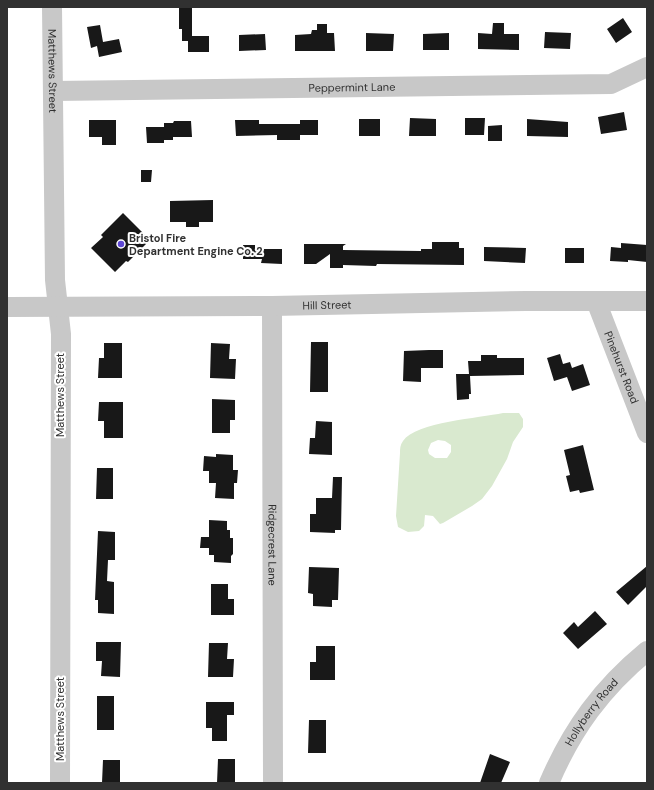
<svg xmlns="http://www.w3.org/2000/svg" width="654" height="790" viewBox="0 0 654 790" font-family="'DM Sans',sans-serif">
  <rect width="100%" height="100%" fill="#fff"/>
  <!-- water -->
  <path fill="#d9e9cf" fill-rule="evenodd" d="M503 413H519L523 419V427L513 442 507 459 492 486 482 499 472 506 443 523 440 524 433 516 425 515 424 526 419 531 408 532 398 527 396 516 400 453C400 449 400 445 403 441 416 422 480 418 503 413ZM438 440 445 441 451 445V452L447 458H435L429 454 428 450 431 443Z"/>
  <!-- building -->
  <path fill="#181818" d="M179 7H192V36H209V52H188V41H182V29H179Z
    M623 18 632 32 616 43 607 29Z
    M493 23H504V34H519V50L478 49V33L492 34Z
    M317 24H327V33H334L335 51H295V35L311 34 312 30H317Z
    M100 25 103 42 119 39 122 52 99 57 97 46 91 48 87 27Z
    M545 32 571 33 570 49 544 48Z
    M366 33 394 34 393 51H366Z
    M449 33V50H423V34Z
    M265 34 266 50 239 51V35Z
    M624 112 627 130 601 134 598 117Z
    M410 118 436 119V136H409Z
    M465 118H485L484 135H465Z
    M359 119H380V136H359Z
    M527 119 568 122V137L527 136Z
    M89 120H116V145H102V137H89Z
    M235 120H259V124H300V120H318V135H300V140H277V135L236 136Z
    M174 121H191L192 137H173V140H164V143H147L146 127H164V123H173Z
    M502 125V141H488V126Z
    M141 170H152L151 182H141Z
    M213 200V222H199V227H186V222H170V201Z
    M123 213 150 240 128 262 126 261 115 272 91 248 103 237 101 235Z
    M432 242H459V248H464V265L377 264 376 266 343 265V268H330V254L316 264H304V244H346L343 246V250L421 251V249H432Z
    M621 243 647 245V262L628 260V262L610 261 611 247 621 248Z
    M243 245H255V249H282V264L261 263 262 259H243Z
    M484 247 526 248 525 263 484 261Z
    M565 248H584V263H565Z
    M311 342H328V392H310Z
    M104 343H122V378H98L99 358H104Z
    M211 343 230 344 229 359H236L235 379 210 378Z
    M429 350H443V368H421V382L403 381 404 351Z
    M560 354 563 364 570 362 572 368 583 364 590 385 572 391 567 377 554 381 547 358Z
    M481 355H497V358H524V375L470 376 471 394H469V399L457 400 456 374H469L468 361H481Z
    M212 399 235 400V420H230V433H212Z
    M99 402H123V438H104V421H98Z
    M316 421 332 422V455L309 454 310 438H315Z
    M583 445 594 490 580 493 579 490 570 492 566 476 570 475 564 450Z
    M216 454 233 455V470H238L237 483H234V499L215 498 216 483H209V471H203L204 456 216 457Z
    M97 468H113V499H96Z
    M333 477H342L341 530H335V533L310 532V514H316V498H332Z
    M209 520 227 521V530H230V538H233V554L231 556V563L214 562V555H209V548H200L201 537H209Z
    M98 531 115 532V560H108L107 581 114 582V614L98 613V600H95Z
    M647 566V586L628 605 616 592Z
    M309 567 339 568 338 600H332V607L313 606V594L308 593Z
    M211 584H228V599H234V615H211Z
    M595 611 607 624 578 649 563 633 574 622 578 627Z
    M96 642H121L120 677 101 676 102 661H96Z
    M209 643H228L227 659H234L233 677H208Z
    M316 646H335V680H310V662H316Z
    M97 696H114V730H97Z
    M206 702H234V715H227V741H212V728H206Z
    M309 720H326V753H308Z
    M490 754 510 762 501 783H480Z
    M218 759H235V783H217Z
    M103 760H120V783H102Z"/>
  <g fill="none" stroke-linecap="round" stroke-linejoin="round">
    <!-- minor -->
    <g stroke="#c8c8c8" stroke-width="20">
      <path id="s1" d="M52 7 55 280 61 334 60 783"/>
      <path id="s2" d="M54 91 611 84 647 67"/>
      <path id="s3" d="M596 301 647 433"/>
      <path id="s4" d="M272 306 273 783"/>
      <path id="s5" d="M7 307 272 306 526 301H647"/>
      <path id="s6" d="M549 783C572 729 602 688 647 651"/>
    </g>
  </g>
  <!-- markers -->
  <circle fill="#5e47d4" stroke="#fff" stroke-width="1.5" cx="121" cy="244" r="4"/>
  <g text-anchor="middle" stroke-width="4" stroke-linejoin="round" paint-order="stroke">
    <!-- street labels -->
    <g font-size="11" fill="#313131" stroke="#fff">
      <text dy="4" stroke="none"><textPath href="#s1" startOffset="64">Matthews Street</textPath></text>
      <text dy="4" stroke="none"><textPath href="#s2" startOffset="298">Peppermint Lane</textPath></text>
      <text dy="4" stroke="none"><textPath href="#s5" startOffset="320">Hill Street</textPath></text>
      <text dy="4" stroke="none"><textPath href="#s3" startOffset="71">Pinehurst Road</textPath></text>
      <text transform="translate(60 395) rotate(-90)" y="4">Matthews Street</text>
      <text dy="4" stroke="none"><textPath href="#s4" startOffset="239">Ridgecrest Lane</textPath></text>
      <text dy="4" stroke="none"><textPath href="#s6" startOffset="83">Hollyberry Road</textPath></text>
      <text transform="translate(60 719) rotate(-90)" y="4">Matthews Street</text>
    </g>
    <!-- poi labels -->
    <g font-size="11" font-weight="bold" fill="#313131" stroke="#fff" text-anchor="start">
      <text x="129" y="242">Bristol Fire<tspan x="129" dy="13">Department Engine Co. 2</tspan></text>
    </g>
  </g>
  <!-- border -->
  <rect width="654" height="790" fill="none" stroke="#313131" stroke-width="16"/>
</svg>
